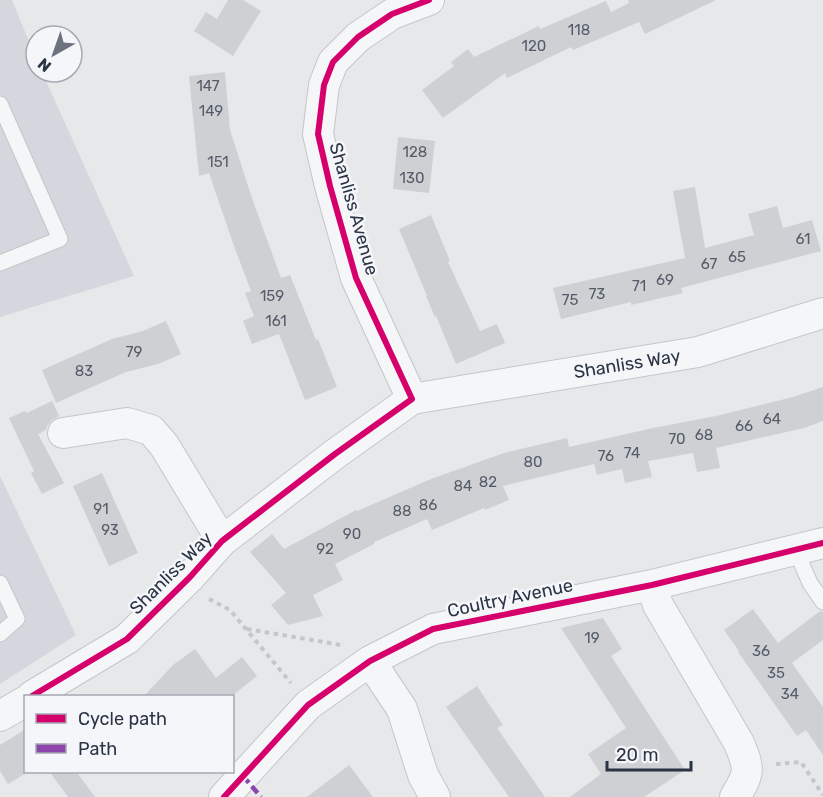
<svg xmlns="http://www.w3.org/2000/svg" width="823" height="797" viewBox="0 0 823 797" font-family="Rubik,sans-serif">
  <rect width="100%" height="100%" fill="#e6e8ea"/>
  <!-- built -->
  <path fill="#d4d7dd" d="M0 0H12L36 59V72H42L134 276 0 317Z
    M0 476 76 635 0 684Z"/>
  <!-- building -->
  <path fill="#ced0d3" d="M228 0H243L261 11 233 56 194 31 206 12 217 19Z
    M628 0H716L645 34 639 22 573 50 571 47 507 78 505 73 443 118 422 90 454 66 451 62 468 49 474 57 539 26 540 29 606 1 611 12 629 3Z
    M225 72 230 130 253 201 281 278 290 275 316 340 318 339 337 387 305 400 279 334 252 344 243 321 254 316 245 293 251 291 234 246 209 173 199 176 189 76Z
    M398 137 435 141 429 193 393 189Z
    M695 187 705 248 754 235 748 214 777 206 783 228 812 220 821 251 681 288 683 293 631 305V302L561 319 553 288 685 258 673 191Z
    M431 215 450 261 448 262 480 331 497 324 505 343 456 364 436 316 435 317 426 296H427L399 229Z
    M166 321 181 354 158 364 126 372 56 403 42 370 112 339 143 331Z
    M823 387V421L804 428 716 448 720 468 697 472 693 453 648 461 652 477 625 483 622 469 597 475 594 464 503 486 509 500 485 510 484 508 432 530 427 519 374 542V544L335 564 343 580 313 595 323 616 288 625 271 605 286 593 250 552 272 534 284 549 356 510 357 511 431 479 504 453 567 438 569 447 653 428 716 416 793 397Z
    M52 401 59 416 52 420 47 426 46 430 38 434 64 483 42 494 31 473 34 471 9 418 25 411 27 413Z
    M102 473 138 553 109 566 73 486Z
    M753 609 778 643 820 611 823 612V640L792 663 823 707V755L806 730 797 736 738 652 739 651 724 630Z
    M603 618 622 649 611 656 685 770 644 797H570L601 774 588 754 626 728 561 628Z
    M195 649 216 678 242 657 257 676 232 696H144L173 665Z
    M477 686 503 725 497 728 545 797H509L446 707Z
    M26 729V773L8 784 0 771V745Z
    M349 765 373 797H307Z
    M49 771H76L95 797H68Z"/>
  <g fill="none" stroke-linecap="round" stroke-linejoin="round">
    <defs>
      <path id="service" d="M0 104 60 239 0 263
        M795 549 810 583 823 602
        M0 583 17 619 0 634"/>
      <path id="minor" d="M412 399 356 278 330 186 318 134 324 85 333 62 358 37 392 14 429 0
        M63 433 127 423 151 430 164 445 222 541
        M652 585 658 605 739 743C750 770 750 772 735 797
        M370 661 402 709 423 775 435 797
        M32 696 127 639 190 577 222 541 335 454 412 399 698 352 823 313
        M0 716 26 701
        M224 797 308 705 370 661 433 629 652 585 823 543"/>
    </defs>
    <!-- service casing -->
    <use href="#service" stroke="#c4c6c8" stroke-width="17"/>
    <!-- minor casing -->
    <use href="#minor" stroke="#c4c6c8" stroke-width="32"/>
    <!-- path -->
    <path stroke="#c5c6ca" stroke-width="4" stroke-dasharray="4.5 4.5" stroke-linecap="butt" d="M209 599 230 610 291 683
      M247 629 341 645
      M776 764 801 762 823 795"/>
    <!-- service -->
    <use href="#service" stroke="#f5f6f7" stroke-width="15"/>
    <!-- minor -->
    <use href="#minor" stroke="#f5f6f7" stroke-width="30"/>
    <!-- quiet -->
    <path stroke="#8e44ad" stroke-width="4.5" stroke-dasharray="9 4.5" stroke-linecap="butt" d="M243 776 261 797"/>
    <defs>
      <path id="cycleway" d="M32 696 127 639 190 577 222 541 335 454 412 399 356 278 330 186 318 134 324 85 333 62 358 37 392 14 429 0
        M224 797 308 705 370 661 433 629 652 585 823 543"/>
    </defs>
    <!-- cycleway casing -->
    <use href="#cycleway" stroke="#f4f6f9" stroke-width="10"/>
    <!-- cycleway -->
    <use href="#cycleway" stroke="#d6006c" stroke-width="6"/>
  </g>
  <g text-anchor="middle" stroke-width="5" stroke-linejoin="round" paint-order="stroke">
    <!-- number labels -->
    <g font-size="15" fill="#545c69">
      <text x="579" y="35">118</text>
      <text x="534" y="51">120</text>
      <text x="208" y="91">147</text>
      <text x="211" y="116">149</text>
      <text x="415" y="157">128</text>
      <text x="218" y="167">151</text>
      <text x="412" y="183">130</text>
      <text x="803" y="244">61</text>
      <text x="737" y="262">65</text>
      <text x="709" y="269">67</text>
      <text x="665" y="285">69</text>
      <text x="639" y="291">71</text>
      <text x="597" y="299">73</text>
      <text x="272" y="301">159</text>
      <text x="570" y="305">75</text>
      <text x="276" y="326">161</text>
      <text x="134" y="357">79</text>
      <text x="84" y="376">83</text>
      <text x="772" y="424">64</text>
      <text x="744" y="431">66</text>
      <text x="704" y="440">68</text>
      <text x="677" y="444">70</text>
      <text x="632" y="458">74</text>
      <text x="606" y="461">76</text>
      <text x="533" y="467">80</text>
      <text x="488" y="487">82</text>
      <text x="463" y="491">84</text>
      <text x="428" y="510">86</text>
      <text x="101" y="514">91</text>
      <text x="402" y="516">88</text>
      <text x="110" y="535">93</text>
      <text x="352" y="539">90</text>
      <text x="325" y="554">92</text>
      <text x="592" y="643">19</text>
      <text x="761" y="656">36</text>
      <text x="776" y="678">35</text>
      <text x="790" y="699">34</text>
    </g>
    <!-- street labels -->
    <g font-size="18" fill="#2b3445" stroke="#f4f6f9">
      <text transform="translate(354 209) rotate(74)" y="6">Shanliss Avenue</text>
      <text transform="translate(627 364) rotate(-9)" y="6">Shanliss Way</text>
      <text transform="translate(171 573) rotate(-45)" y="6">Shanliss Way</text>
      <text transform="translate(510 598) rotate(-12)" y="6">Coultry Avenue</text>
    </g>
  </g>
  <!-- legend -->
  <rect x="24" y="695" width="210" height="78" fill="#f4f6f9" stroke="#a4a8b1" stroke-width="1.5"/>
  <rect x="36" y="714" width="30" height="9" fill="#d6006c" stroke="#a4a8b1" stroke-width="1.5"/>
  <text x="78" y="725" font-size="18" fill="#2b3445">Cycle path</text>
  <rect x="36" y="744" width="30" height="9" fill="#8e44ad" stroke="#a4a8b1" stroke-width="1.5"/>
  <text x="78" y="755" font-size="18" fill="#2b3445">Path</text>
  <!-- north arrow -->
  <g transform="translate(54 54) rotate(220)"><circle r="28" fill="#f4f6f9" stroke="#a4a8b1" stroke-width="1.5"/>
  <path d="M0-4.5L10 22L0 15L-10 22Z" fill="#6c737f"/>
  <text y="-9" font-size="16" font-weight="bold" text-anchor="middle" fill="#2b3445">N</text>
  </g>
  <!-- scale -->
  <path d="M607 761v9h84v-9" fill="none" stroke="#2b3445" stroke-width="3"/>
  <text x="616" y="761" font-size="18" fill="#2b3445" stroke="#f4f6f9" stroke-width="4.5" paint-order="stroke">20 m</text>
</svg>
